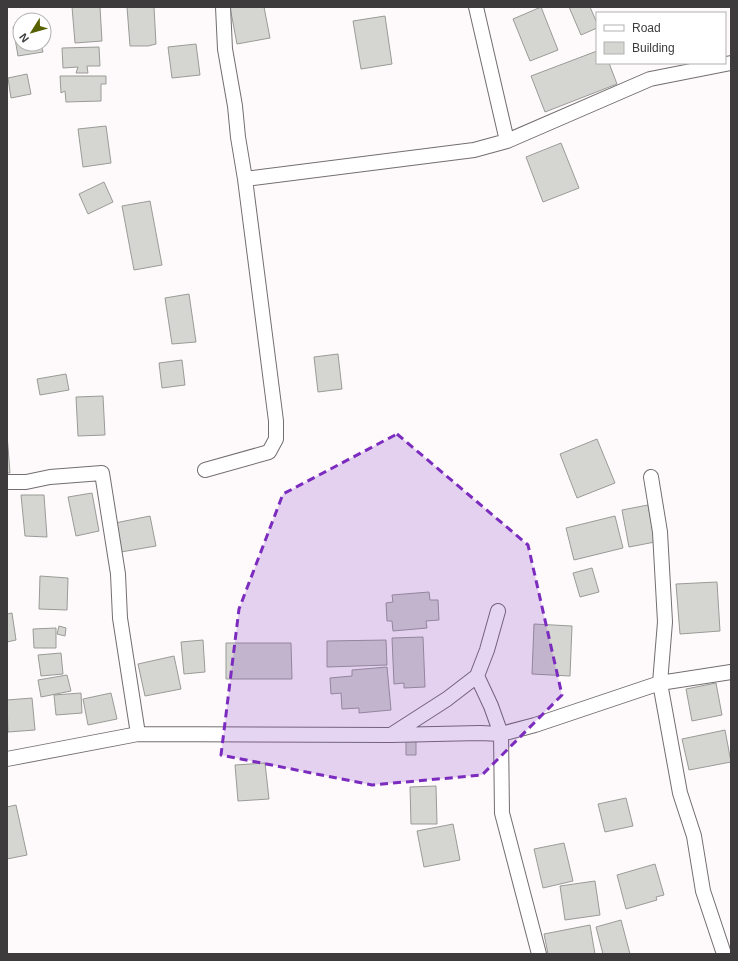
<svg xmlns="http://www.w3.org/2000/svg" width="738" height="961" viewBox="0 0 738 961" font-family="Helvetica,sans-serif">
  <rect width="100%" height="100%" fill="#fefafc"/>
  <!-- building -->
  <path fill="#d5d6d1" stroke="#9a9b97" d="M72 7H100L102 41 75 43Z
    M127 7H154L156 44 148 46H130Z
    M230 7H264L270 38 237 44Z
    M541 7 558 50 530 61 513 19Z
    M569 7H590L597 23V28L581 35Z
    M385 16 392 64 361 69 353 21Z
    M20 26V44H41L43 52 18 56 13 27Z
    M196 44 200 75 172 78 168 47Z
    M99 47 100 66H87L88 73H76L78 67 63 68 62 48Z
    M597 51V63H609L617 84 545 112 531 76Z
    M27 74 31 94 11 98 8 78Z
    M60 76H106V84H101V101L66 102 65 91 61 93Z
    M106 126 111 163 83 167 78 129Z
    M561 143 579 188 543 202 526 157Z
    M104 182 113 202 88 214 79 194Z
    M150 201 162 265 134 270 122 206Z
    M189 294 196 342 172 344 165 298Z
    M338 354 342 389 318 392 314 357Z
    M182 360 185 385 162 388 159 363Z
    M66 374 69 390 40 395 37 379Z
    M103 396 105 435 78 436 76 397Z
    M7 434 10 473H7Z
    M597 439 615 483 577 498 560 454Z
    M92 493 99 531 76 536 68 497Z
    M21 495H44L47 537 25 536Z
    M648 505 655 542 629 547 622 510Z
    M150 516 156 546 121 552 115 523Z
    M615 516 623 548 574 560 566 528Z
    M592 568 599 592 580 597 573 573Z
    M40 576 68 578 67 610 39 609Z
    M717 582 720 631 680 634 676 584Z
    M429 592 430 600H438L439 620 426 621 427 628 393 631 392 621H387L386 603 393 602 392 595Z
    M12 613 16 640 7 642V614Z
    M534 624 572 626 570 676 532 674Z
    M59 626 66 628 65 636 57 634Z
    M56 628V648H34L33 629Z
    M423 637 425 687 404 688V683L394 684 392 638Z
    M203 640 205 672 184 674 181 642Z
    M386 640 387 665 327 667V641Z
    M226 643H291L292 679H226Z
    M61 653 63 674 41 676 38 655Z
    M174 656 181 689 145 696 138 664Z
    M387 667 391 710 359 713V708L342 709 341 693 331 694 330 678 352 676V670Z
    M67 675 71 691 41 697 38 680Z
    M716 683 722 715 692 721 686 689Z
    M81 693 82 713 56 715 54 695Z
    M111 693 117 719 88 725 83 699Z
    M32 698 35 730 8 732 7 700Z
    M725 730 731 762 689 770 682 739Z
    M406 740H416V755H406Z
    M265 763 269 799 238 801 235 765Z
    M436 786 437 824H411L410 787Z
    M626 798 633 826 605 832 598 804Z
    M16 805 27 855 7 859V807Z
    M453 824 460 860 424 867 417 831Z
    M564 843 573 881 543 888 534 849Z
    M655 864 664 895 656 897 657 900 626 909 617 875Z
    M595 881 600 915 565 920 560 886Z
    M621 920 630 954H603L596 927Z
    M590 925 595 954H548L544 934Z"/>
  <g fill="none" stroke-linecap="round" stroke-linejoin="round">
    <defs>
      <path id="minor" d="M223 7 225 49 235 106 238 137 245 179 474 150 507 141 650 79 731 63
        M476 7 507 141
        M205 470 269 452 276 439V421L245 179
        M651 477 660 532 665 622 660 683 680 793 694 836 703 891 724 954
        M7 482H26L50 477 102 473 118 574 120 618 138 734
        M477 676 491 706 501 734 502 813 539 954
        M391 735 447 699 477 676 487 650 498 611
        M7 759 138 734 391 735 480 733 501 734 535 725 660 683 731 672"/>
    </defs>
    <!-- minor casing -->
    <use href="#minor" stroke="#736e70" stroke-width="16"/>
    <!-- minor -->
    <use href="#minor" stroke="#fff" stroke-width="14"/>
  </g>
  <!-- marked area -->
  <path fill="#7b2cbf" fill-opacity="0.2" stroke="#7b2cbf" stroke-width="3" stroke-dasharray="8 5" stroke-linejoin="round" d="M397 434 528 545 562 695 482 775 372 785 221 755 239 609 283 494Z"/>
  <!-- border -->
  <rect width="738" height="961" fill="none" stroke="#3d3b3c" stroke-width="16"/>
  <!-- legend -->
  <rect x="596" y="12" width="130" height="52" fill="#ffffff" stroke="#b1b1b1"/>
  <rect x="604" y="25" width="20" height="6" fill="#ffffff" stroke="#b1b1b1"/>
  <text x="632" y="32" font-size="12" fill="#3d3b3c">Road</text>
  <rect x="604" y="42" width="20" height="12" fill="#d5d6d1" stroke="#b1b1b1"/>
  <text x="632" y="52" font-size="12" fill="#3d3b3c">Building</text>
  <!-- north arrow -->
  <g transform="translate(32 32) rotate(233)"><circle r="19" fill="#ffffff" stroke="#b1b1b1"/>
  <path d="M0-3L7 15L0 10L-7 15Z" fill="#586100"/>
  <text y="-6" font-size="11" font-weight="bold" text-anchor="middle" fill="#3d3b3c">N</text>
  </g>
</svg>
